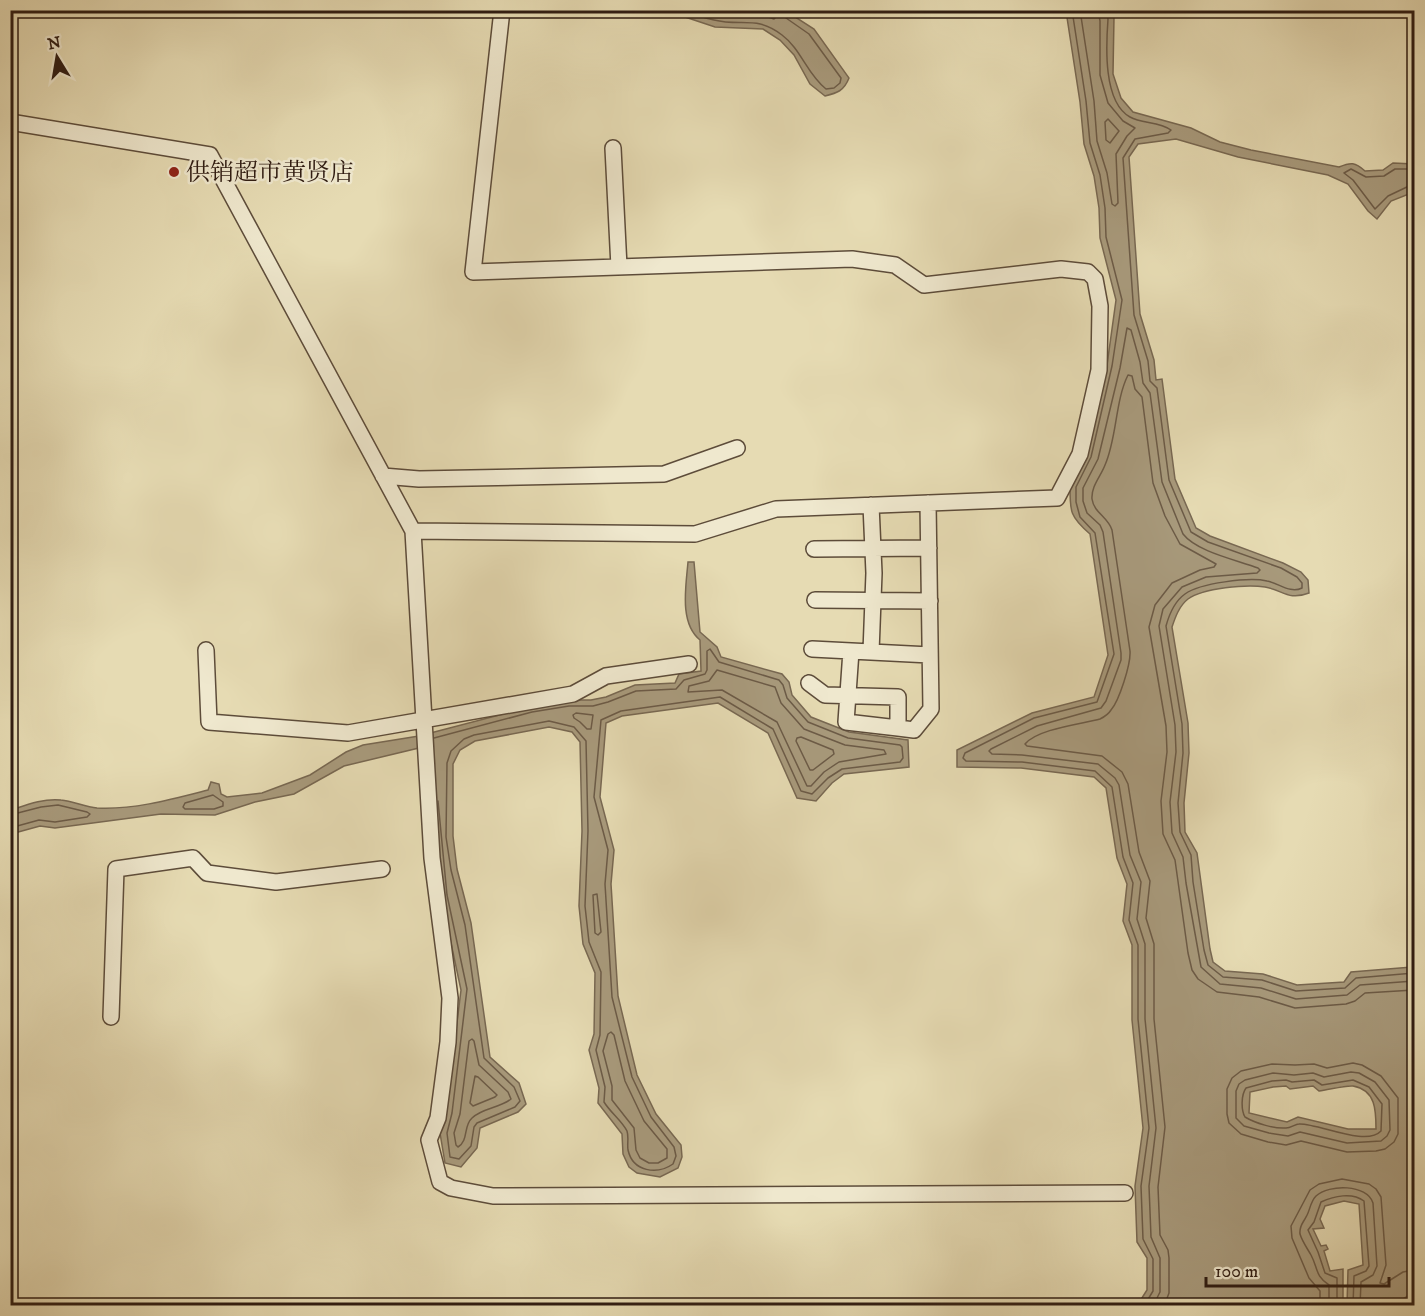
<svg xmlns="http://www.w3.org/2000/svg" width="1425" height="1316" viewBox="0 0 1425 1316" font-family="'IM FELL DW Pica','Noto Serif SC',serif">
  <rect width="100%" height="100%" fill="#e6dbb3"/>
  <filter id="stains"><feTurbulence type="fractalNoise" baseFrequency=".00333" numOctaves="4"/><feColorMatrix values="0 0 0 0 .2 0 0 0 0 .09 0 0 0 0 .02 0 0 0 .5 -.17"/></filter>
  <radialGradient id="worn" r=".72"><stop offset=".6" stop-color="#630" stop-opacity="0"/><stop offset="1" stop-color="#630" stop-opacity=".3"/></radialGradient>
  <!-- water -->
  <path fill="#a89a7c" stroke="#786852" stroke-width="1.5" fill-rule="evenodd" d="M667 11H786L814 29 849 78C844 91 837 93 825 96L810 84 794 55 780 40 763 29 715 27Z
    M1066 11H1110L1114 17 1113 74 1121 98 1133 112 1191 128 1220 142 1251 150 1339 167C1351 162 1355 162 1365 171L1383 170 1393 163 1414 164V192L1391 201 1377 219 1368 211 1348 184 1328 175 1238 157 1176 139 1138 144 1129 157 1140 314 1154 360 1156 380 1162 379 1175 479 1196 528 1210 536 1283 563 1301 572 1308 580 1309 593C1288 601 1283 590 1265 587 1247 584 1203 588 1188 599 1179 606 1175 618 1172 627L1188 723 1189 753 1184 803 1185 832 1197 853 1210 949 1213 962 1225 971 1263 974 1297 985 1344 982 1351 972 1412 967 1414 969V1291L1395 1305H1347L1348 1270 1363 1265 1359 1204 1344 1201 1325 1206 1320 1219 1324 1228 1313 1229 1321 1246 1326 1245 1328 1249 1324 1251 1330 1271 1343 1269V1305H1116L1140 1301 1147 1290V1258L1137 1242 1135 1186 1143 1128 1132 1020V945L1123 921 1127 884 1117 858 1106 788 1094 777 1021 768 957 767V750L1032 713 1094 697 1108 655 1090 534C1069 516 1070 511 1070 484L1107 365 1116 300 1100 238 1099 208 1094 176 1084 144 1080 102ZM1286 1086 1290 1089 1313 1086 1319 1091C1328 1090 1346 1085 1353 1086 1376 1090 1376 1111 1376 1129H1348L1298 1117 1287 1122 1249 1113 1250 1092 1273 1087Z
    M688 562H694L700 632 717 647 721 657 782 674 789 682 792 695 811 717 849 732 908 740 909 767 844 774 832 783 816 801 797 798 768 733 718 703 622 716 606 723 600 797 614 850 611 884 618 996 637 1075 656 1114 681 1145 682 1157 678 1168 660 1177 637 1173 629 1167 623 1154 622 1134 598 1103 599 1088 589 1050 594 1034 595 973 583 944 579 906 582 831 580 742 572 732 549 727 475 741 460 750 453 764V836L457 869 471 923 490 1057 519 1083 526 1104 518 1112 480 1128 477 1148 461 1167 445 1163 440 1133 446 1112 461 990 441 896 419 748 344 766 294 794 255 802 215 815 161 814 55 828 40 826 11 834V810C26 805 44 798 61 800 73 801 85 807 97 808 134 810 173 799 208 790L211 782 219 784 221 794 227 797 262 793 310 775 346 752 363 745 419 736 530 707 568 700H591L606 697 635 685 675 683 679 674 701 671 700 640C679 623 686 586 688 562Z"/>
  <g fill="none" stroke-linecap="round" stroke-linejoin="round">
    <!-- shore -->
    <path stroke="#6c5b47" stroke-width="1.5" d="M683 10C693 14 704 18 714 20 742 27 756 15 782 35 801 49 807 74 826 89L834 88 840 83 841 78 809 34 786 18 784 10
      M708 10C729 17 754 10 774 19L776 17V10
      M1072 10 1086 101 1090 143 1100 175 1105 208 1106 237 1122 300 1112 366 1091 457 1076 487V502L1080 517 1095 533 1114 654 1097 702 1034 718 965 753 963 758 966 761 1022 762 1095 771 1112 787 1123 857 1133 883 1129 920 1138 945V1019L1149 1128 1141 1186 1143 1239 1153 1259V1291L1144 1306
      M1080 10 1094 101 1097 141 1107 173 1112 204 1115 206 1118 203 1116 154 1127 136 1135 128 1123 121 1108 103 1100 75V21L1098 10
      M1105 10 1108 19C1106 46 1103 102 1130 117 1142 124 1159 121 1171 130L1168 133 1135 139 1123 158 1134 315 1148 361 1150 381 1157 388 1169 480 1191 532 1208 542 1281 568 1297 577 1302 583V588C1290 594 1279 583 1267 581 1249 577 1200 583 1185 594 1175 601 1169 615 1166 626L1182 724 1183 753 1178 803 1180 832 1191 855 1193 882 1204 950 1208 965 1223 977 1262 980 1296 991 1345 988 1356 978 1414 973
      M1108 119 1119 131 1110 143 1106 140 1105 122Z
      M1414 169H1395L1384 176 1366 177 1351 169 1344 173 1353 180 1375 209 1388 196 1409 186H1414
      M717 670 775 687 781 703 804 729 845 745 884 750 886 754 839 762 824 772 811 786H807L777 722 722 690 688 692 689 686 709 681Z
      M576 713 593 715 591 729H587L580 722 574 718 573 715Z
      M801 737 833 750 834 754 813 770H810L796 741 797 738Z
      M434 738 532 712 569 706H593L608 702 636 691 676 689 684 680 705 674 707 670V651L710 649 719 662 779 680 783 685 787 698 808 722 848 738 900 745 902 747 903 758 900 762 842 769 828 778 812 794 801 791 773 729 720 697 621 711 601 720 594 797 608 850 605 884 612 997 632 1077 651 1117 674 1147 676 1156 673 1164C657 1175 633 1172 628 1150 627 1144 629 1137 627 1131 622 1121 610 1112 604 1102L605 1087 596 1050 600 1035 601 972 589 942 585 906 588 831 586 741 574 727 549 721 474 735 464 739 451 751 447 763 446 837 451 870 465 925 484 1058 514 1087 520 1101 515 1107 477 1123 474 1127 471 1146 459 1159 450 1157 447 1133 452 1113 467 989 447 895 438 801
      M213 795 223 802V806L214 809H185L183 807 185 803Z
      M10 815 41 807 58 805 87 812 90 814 87 817 55 822 39 820 10 828
      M597 894 601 932 598 935 595 933 593 895Z
      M611 1032 614 1035 625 1081 644 1121 667 1149V1158L658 1163H649L640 1158 636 1150 634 1128 612 1100V1086L603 1051 608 1034Z
      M472 1039 474 1041 479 1065 508 1092 511 1099C500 1108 482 1108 472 1118 463 1126 469 1140 458 1147L456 1145 454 1133 460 1114 469 1041Z
      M1353 1063 1362 1065 1381 1076 1398 1098V1134L1394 1142 1385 1149 1376 1151 1347 1152 1301 1141 1286 1145 1268 1142 1241 1134 1229 1123 1227 1114V1089L1232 1078 1241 1071 1272 1064 1295 1065 1314 1064 1327 1068Z
      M1351 1072 1359 1073 1375 1082 1389 1100 1390 1130 1387 1136 1381 1141 1347 1143 1300 1132 1288 1136 1269 1133 1244 1126 1236 1118V1091L1239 1084 1245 1080 1273 1073 1294 1075 1313 1073 1324 1077Z
      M475 1076 478 1077 497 1095 495 1097 473 1106 470 1103Z
      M1286 1080 1292 1082 1314 1080 1322 1085 1353 1080 1369 1087 1382 1104 1381 1131C1366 1147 1318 1123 1299 1124 1295 1124 1291 1128 1286 1128 1274 1129 1255 1123 1245 1117 1241 1110 1241 1095 1246 1088L1272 1081Z
      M1153 1306 1160 1292V1258L1151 1237 1149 1186 1156 1128 1145 1019V944L1137 919 1141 882 1130 855 1119 785 1115 778 1098 764 1022 755 992 754 989 751 991 749 1037 726 1101 708 1106 701 1121 660V653L1103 532 1100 525 1087 513 1083 501V488L1098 459 1120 368 1127 328 1131 330 1140 362 1143 383 1150 393 1162 482 1183 534C1197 552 1237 560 1258 568L1260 570 1257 573 1206 577 1182 587 1163 609 1159 626 1175 725 1176 752 1170 802 1172 833 1183 857 1186 883 1201 967 1220 984 1261 988 1296 999 1347 995 1360 985 1414 981
      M1164 1306 1169 1293V1258L1168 1250 1160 1235 1158 1187 1165 1127 1154 1019V944L1146 918 1150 881 1139 852 1128 784 1122 772 1102 756 1027 746 1025 744C1037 729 1081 724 1100 719 1104 717 1108 715 1111 710 1119 701 1131 664 1130 651L1112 530C1108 517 1094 513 1092 499 1091 486 1101 476 1105 465 1117 438 1115 401 1128 375L1132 376 1135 389 1142 397 1153 483 1165 516 1180 544 1216 564 1214 567 1200 570 1172 583 1155 605 1149 627 1166 726 1167 752 1161 801 1163 834 1175 860 1188 953 1192 970 1198 979 1217 992 1259 997 1295 1008 1346 1004 1355 1001 1365 993 1414 990
      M1320 1306V1291L1309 1278 1292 1238 1291 1226 1310 1190 1319 1184 1342 1179 1369 1184 1376 1189 1381 1197 1386 1265 1380 1283 1384 1284 1403 1272 1414 1270
      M1329 1306V1285C1315 1276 1318 1268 1311 1255 1307 1248 1302 1241 1300 1234 1299 1226 1303 1223 1306 1217 1310 1211 1310 1202 1316 1196 1329 1184 1367 1184 1373 1203L1377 1266 1373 1275 1361 1282 1360 1306
      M1337 1306V1278L1325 1273 1318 1252 1308 1230 1314 1222 1321 1202C1334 1196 1352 1192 1364 1201L1369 1266 1366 1271 1354 1276 1353 1306"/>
    <defs>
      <path id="minor" d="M10 122 210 155 413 531 432 858 450 998 448 1042 438 1118 429 1140 440 1182 451 1188 493 1196 1125 1193
        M613 148 619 267
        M383 476 419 479 664 474 737 448
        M871 505 874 573 871 652
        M413 531 695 534 776 509 1057 498 1080 454 1099 370 1100 306 1095 279 1088 272 1061 269 924 285 895 265 852 259 473 272 502 10
        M814 549 929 548
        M815 600 930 601
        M812 649 930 655
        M206 650 209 722 348 733 573 694 606 676 689 664
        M809 683 825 695 898 697V728L846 722 851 651
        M898 728 914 730 931 709 928 503
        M111 1017 116 869 193 858 207 873 276 882 382 869"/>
    </defs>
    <!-- minor casing -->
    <use href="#minor" stroke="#5d4c3a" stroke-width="18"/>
    <!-- minor -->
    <use href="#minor" stroke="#efe8ce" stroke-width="15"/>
  </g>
  <!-- markers -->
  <circle fill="#8f2418" stroke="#efe8ce" stroke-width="2" cx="174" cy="172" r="6"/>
  <g text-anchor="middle" stroke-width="5" stroke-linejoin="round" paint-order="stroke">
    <!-- poi labels -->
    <g font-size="24" fill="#2f1c12" stroke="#efe8ce" text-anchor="start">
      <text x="186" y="180">供销超市黄贤店</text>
    </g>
  </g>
  <!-- margin -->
  <rect width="1425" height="1316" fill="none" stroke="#e6dbb3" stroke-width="36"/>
  <rect x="12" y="12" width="1401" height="1292" fill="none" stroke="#2f1c12" stroke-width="3"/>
  <rect x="18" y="18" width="1389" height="1280" fill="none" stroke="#2f1c12" stroke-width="1.5"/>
  <!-- north arrow -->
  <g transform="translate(57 57) rotate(349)" stroke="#efe8ce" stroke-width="4.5" paint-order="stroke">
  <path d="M0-4.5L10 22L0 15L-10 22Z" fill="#2f1c12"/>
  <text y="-9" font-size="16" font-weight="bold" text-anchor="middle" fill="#2f1c12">N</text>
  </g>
  <!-- scale -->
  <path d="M1206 1277v9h183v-9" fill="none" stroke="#2f1c12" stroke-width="3"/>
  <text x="1215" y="1277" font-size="18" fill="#2f1c12" stroke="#efe8ce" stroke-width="4.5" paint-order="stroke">100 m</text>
  <rect width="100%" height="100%" filter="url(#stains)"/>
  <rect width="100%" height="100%" fill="url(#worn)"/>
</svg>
